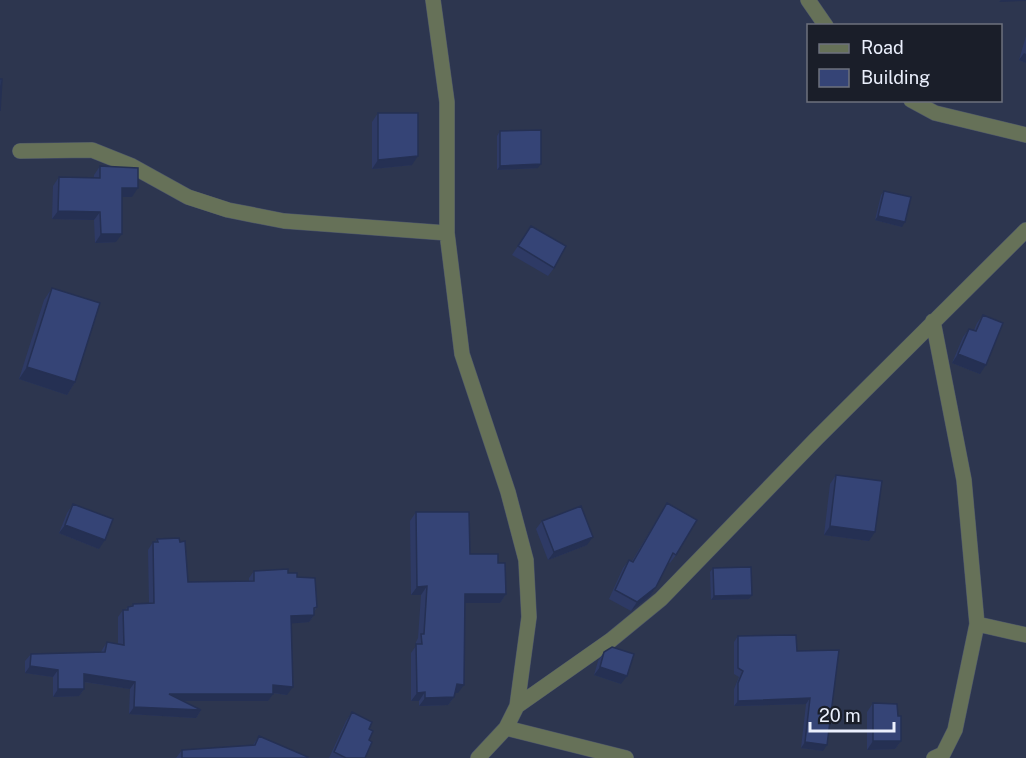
<svg xmlns="http://www.w3.org/2000/svg" width="1026" height="758" viewBox="0 0 1026 758" font-family="'Public Sans',sans-serif">
  <rect width="100%" height="100%" fill="#2d364f"/>
  <g fill="none" stroke-linecap="round" stroke-linejoin="round">
    <defs>
      <path id="street" d="M433 0 447 102V233L462 354 508 492 526 560 529 617 517 706 506 728 478 758
        M808 0 826 26
        M911 100 935 113 1026 135
        M20 151 92 150 132 166 188 197 228 210 284 221 447 233
        M933 321 964 480 977 624 955 730 943 754 934 758
        M977 624 1026 635
        M517 706 611 640 661 599 816 439 1026 230
        M506 728 626 758"/>
    </defs>
    <!-- street casing -->
    <use href="#street" stroke="#4b546b" stroke-width="16"/>
    <!-- street -->
    <use href="#street" stroke="#667158" stroke-width="15"/>
  </g>
  <!-- wall -->
  <path fill="#2e3a65" d="M1026 36V63L1019 60Z
    M378 113 412 165 372 169V122Z
    M500 131 538 168 497 170V136Z
    M100 166 132 197H122L116 242 95 243 94 220 52 219 53 186 59 177 94 178V175Z
    M884 191 902 227 875 220 881 195Z
    M531 226 554 268 548 276 512 255Z
    M52 288 75 382 67 395 19 379 44 300Z
    M983 315 980 374 952 363 963 337 969 329 974 330 977 323Z
    M836 475 869 541 824 535 830 484Z
    M667 503 676 555 670 563 668 562 656 587 650 596 631 611 609 599 623 568 629 560 632 561Z
    M73 504 99 549 59 533 67 513Z
    M416 512 470 554 498 563 506 594 500 603H465L458 693H455L454 697 448 705 419 706V701H411V653L416 646V642L418 638 421 595H411L410 521Z
    M542 521 587 545 548 560 536 529Z
    M157 539 188 582H249V578L254 571 288 573 297 577 317 607 314 612V615L309 622 292 623 287 695 273 693 268 701H184L201 710 196 718 129 714 130 689 84 682V689L79 696 53 697V677L25 673V661L31 654 101 652 102 650 107 642 118 644V617L123 610H125L128 607 131 606 133 604 149 603 148 550 153 542H155Z
    M713 568 752 595 749 599 711 600 710 572Z
    M738 636 797 651 823 751 801 748 806 704 734 706V689L739 677 734 674V642Z
    M604 652 621 684 594 675 598 661Z
    M873 703 898 716 901 741 895 749 867 750V712Z
    M352 712 369 729V740L365 758H329L346 721Z
    M259 736 307 758H176L182 750 253 745Z"/>
  <!-- shaded-wall -->
  <path fill="#253053" d="M1001 0H1026V1L999 2Z
    M1024 53 1026 54V63L1019 60Z
    M418 156 412 165 372 169 378 160Z
    M541 164 538 168 497 170 500 166Z
    M122 188H138L132 197H116Z
    M58 211 100 212 94 220 52 219Z
    M878 216 905 222 902 227 875 220Z
    M101 234H122L116 242 95 243Z
    M958 354 986 365 980 374 952 363Z
    M27 367 75 382 67 395 19 379Z
    M65 525 105 540 99 549 59 533Z
    M830 526 875 532 869 541 824 535Z
    M593 537 587 545 548 560 554 552Z
    M427 586 421 595H411L417 587Z
    M656 587 650 596 631 611 637 602Z
    M465 594H506L500 603H459Z
    M752 595 749 599 711 600 714 596Z
    M314 615 309 622 286 624 291 616Z
    M30 666 58 670 53 677 25 673Z
    M600 667 627 676 621 684 594 675Z
    M84 674 135 682 130 689 79 681Z
    M457 684 464 685 458 693H451Z
    M273 685 293 687 287 695 268 692Z
    M58 689H84L79 696 53 697Z
    M425 692 419 701H411L417 693Z
    M169 694H273L268 701H163Z
    M454 697 448 705 419 706 425 698Z
    M810 698 806 704 734 706 738 701Z
    M134 707 201 710 196 718 129 714Z
    M873 741H901L895 749 867 750Z
    M805 742 827 745 823 751 801 748Z"/>
  <!-- building -->
  <path fill="#354476" stroke="#253053" stroke-width="1.5" d="M0 79H2L0 111Z
    M378 113H418V156L378 160Z
    M541 130V164L500 166V131Z
    M100 166 138 168V188H122V234H101L100 212 58 211 59 177 100 178Z
    M884 191 911 197 905 222 878 216Z
    M531 226 566 246 554 268 518 246Z
    M52 288 100 303 75 382 27 367Z
    M983 315 1003 323 986 365 958 354 969 329 976 331Z
    M836 475 882 481 875 532 830 526Z
    M667 503 697 520 676 555 673 553 656 587 637 602 615 590 629 560 633 562Z
    M73 504 113 519 105 540 65 525Z
    M581 506 593 537 554 552 542 521Z
    M416 512H469L470 554H498V563H505L506 594H465L464 685 457 684 454 697 425 698V692L417 693 416 644H422L421 634H424L427 586 417 587Z
    M179 538 180 542 185 541 188 582 254 581V571L288 569V573H297V577L315 578 317 607 314 608V615L291 616 293 687 273 685V694H169L201 710 134 707 135 682 84 674V689H58V670L30 666 31 654 105 652 107 642 124 645 123 610H128V607L133 606V604L154 603 153 542H158L157 539Z
    M751 567 752 595 714 596 713 568Z
    M796 635 797 651 839 650 827 745 805 742 810 698 738 701V683L743 671 738 668V636Z
    M612 647 634 654 627 676 600 667 604 652Z
    M873 703 897 704 898 716H901V741H873Z
    M352 712 372 722 369 729 373 731 369 740 372 742 365 758H346L334 752Z
    M259 736 308 757 307 758H182V750L255 745Z"/>
  <!-- legend -->
  <rect x="807" y="24" width="195" height="78" fill="#1a1e29" stroke="#6e727e" stroke-width="1.5"/>
  <rect x="819" y="44" width="30" height="9" fill="#667158" stroke="#6e727e" stroke-width="1.5"/>
  <text x="861" y="54" font-size="18" fill="#ebf0fd">Road</text>
  <rect x="819" y="69" width="30" height="18" fill="#354476" stroke="#6e727e" stroke-width="1.5"/>
  <text x="861" y="84" font-size="18" fill="#ebf0fd">Building</text>
  <!-- scale -->
  <path d="M810 722v9h84v-9" fill="none" stroke="#ebf0fd" stroke-width="3"/>
  <text x="819" y="722" font-size="18" fill="#ebf0fd" stroke="#1a1e29" stroke-width="4.5" paint-order="stroke">20 m</text>
</svg>
